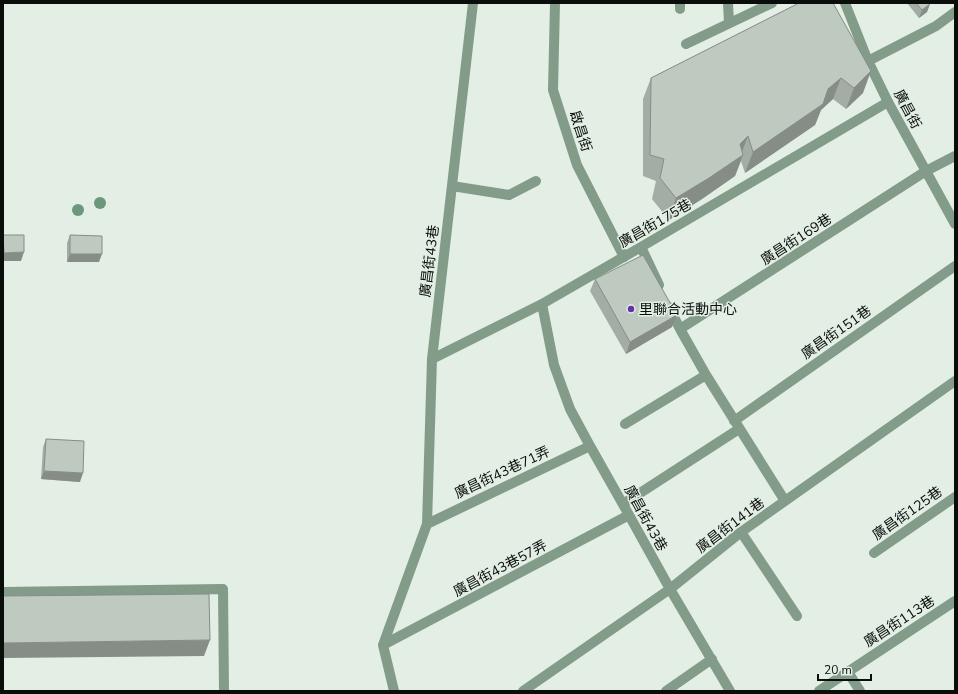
<svg xmlns="http://www.w3.org/2000/svg" width="958" height="694" viewBox="0 0 958 694" font-family="'Nunito Sans','Noto Sans TC',sans-serif">
  <rect width="100%" height="100%" fill="#e3eee5"/>
  <g fill="none" stroke-linecap="round" stroke-linejoin="round">
    <!-- service -->
    <path stroke="#839c89" stroke-width="10" d="M728 3 729 23
      M680 9V3
      M686 44 772 3
      M868 61 936 26 955 12
      M452 186 509 195 536 181
      M641 247 659 285
      M542 304 554 365 570 409 590 446 629 515 670 589 730 691
      M669 307 680 329 706 375 785 501
      M680 329 926 171 955 156
      M432 359 542 304 641 247 888 102
      M734 421 955 266
      M625 424 706 375
      M623 504 739 429
      M427 524 590 446
      M741 532 797 616
      M874 553 955 497
      M383 645 629 515
      M848 672 860 691
      M394 691 383 645 427 524 432 359 473 3
      M523 691 670 589 741 532 955 381
      M666 691 712 659
      M819 691 955 601"/>
    <!-- minor -->
    <path stroke="#839c89" stroke-width="10" d="M555 3 553 90 577 165 624 257
      M845 3 868 61 888 102 955 224
      M3 592 223 589 224 691"/>
  </g>
  <!-- trees -->
  <g fill="#6b977c">
    <circle cx="100" cy="203" r="6"/>
    <circle cx="78" cy="210" r="6"/>
  </g>
  <!-- wall -->
  <path fill="#a3ada5" d="M799 3 863 93 846 109 833 99 821 110 815 125 745 173 741 161 735 176 702 199 669 220 652 199 656 181 643 176V99L651 78Z
    M907 3H930L927 12 919 18Z
    M70 235 99 262H67V243Z
    M595 279 672 327 626 354 590 291Z
    M46 439 80 482 41 479 43 447Z"/>
  <!-- shaded-wall -->
  <path fill="#858d86" d="M930 4 927 12 919 18 922 10Z
    M871 71 863 93 846 109 854 88Z
    M841 78 833 99 821 110 815 125 745 173 753 152Z
    M748 136 740 157 743 155 735 176 702 199 669 220 676 198 740 144Z
    M24 252 21 261H3L4 253Z
    M70 254H102L99 262H67Z
    M677 315 672 327 626 354 630 342Z
    M44 471 83 473 80 482 41 479Z
    M210 640 204 656 3 658V643Z"/>
  <!-- building -->
  <path fill="#bec9c0" stroke="#858d86" d="M799 3H833L871 71 854 88 841 78 828 89 823 104 753 152 748 136 740 144 743 155 709 178 676 198 660 178 664 159 650 155 651 78Z
    M916 3H930V4L922 10Z
    M3 235H24V252L4 253Z
    M70 235 102 236V254H70Z
    M643 255 677 315 630 342 595 279Z
    M46 439 84 441 83 473 44 471Z
    M209 594 210 640 3 643V596Z"/>
  <!-- markers -->
  <circle fill="#6a31a7" stroke="#e3eee5" stroke-width="1.5" cx="631" cy="309" r="4"/>
  <g text-anchor="middle" stroke-width="3" stroke-linejoin="round" paint-order="stroke">
    <!-- street labels -->
    <g font-size="14" fill="#0a0e0b" stroke="#e3eee5">
      <text transform="translate(908 109) rotate(62)" y="5">廣昌街</text>
      <text transform="translate(581 131) rotate(72)" y="5">啟昌街</text>
      <text transform="translate(655 223) rotate(-30)" y="5">廣昌街175巷</text>
      <text transform="translate(796 239) rotate(-33)" y="5">廣昌街169巷</text>
      <text transform="translate(429 261) rotate(-83)" y="5">廣昌街43巷</text>
      <text transform="translate(836 332) rotate(-35)" y="5">廣昌街151巷</text>
      <text transform="translate(502 472) rotate(-25)" y="5">廣昌街43巷71弄</text>
      <text transform="translate(907 513) rotate(-35)" y="5">廣昌街125巷</text>
      <text transform="translate(646 518) rotate(61)" y="5">廣昌街43巷</text>
      <text transform="translate(730 525) rotate(-37)" y="5">廣昌街141巷</text>
      <text transform="translate(500 568) rotate(-28)" y="5">廣昌街43巷57弄</text>
      <text transform="translate(899 621) rotate(-33)" y="5">廣昌街113巷</text>
    </g>
    <!-- poi labels -->
    <g font-size="14" fill="#0a0e0b" stroke="#e3eee5" text-anchor="start">
      <text x="639" y="314">里聯合活動中心</text>
    </g>
  </g>
  <!-- border -->
  <rect width="958" height="694" fill="none" stroke="#0a0e0b" stroke-width="8"/>
  <!-- scale -->
  <path d="M818 674v6h53v-6" fill="none" stroke="#0a0e0b" stroke-width="2"/>
  <text x="824" y="674" font-size="12" fill="#0a0e0b" stroke="#e3eee5" stroke-width="3" paint-order="stroke">20 m</text>
</svg>
